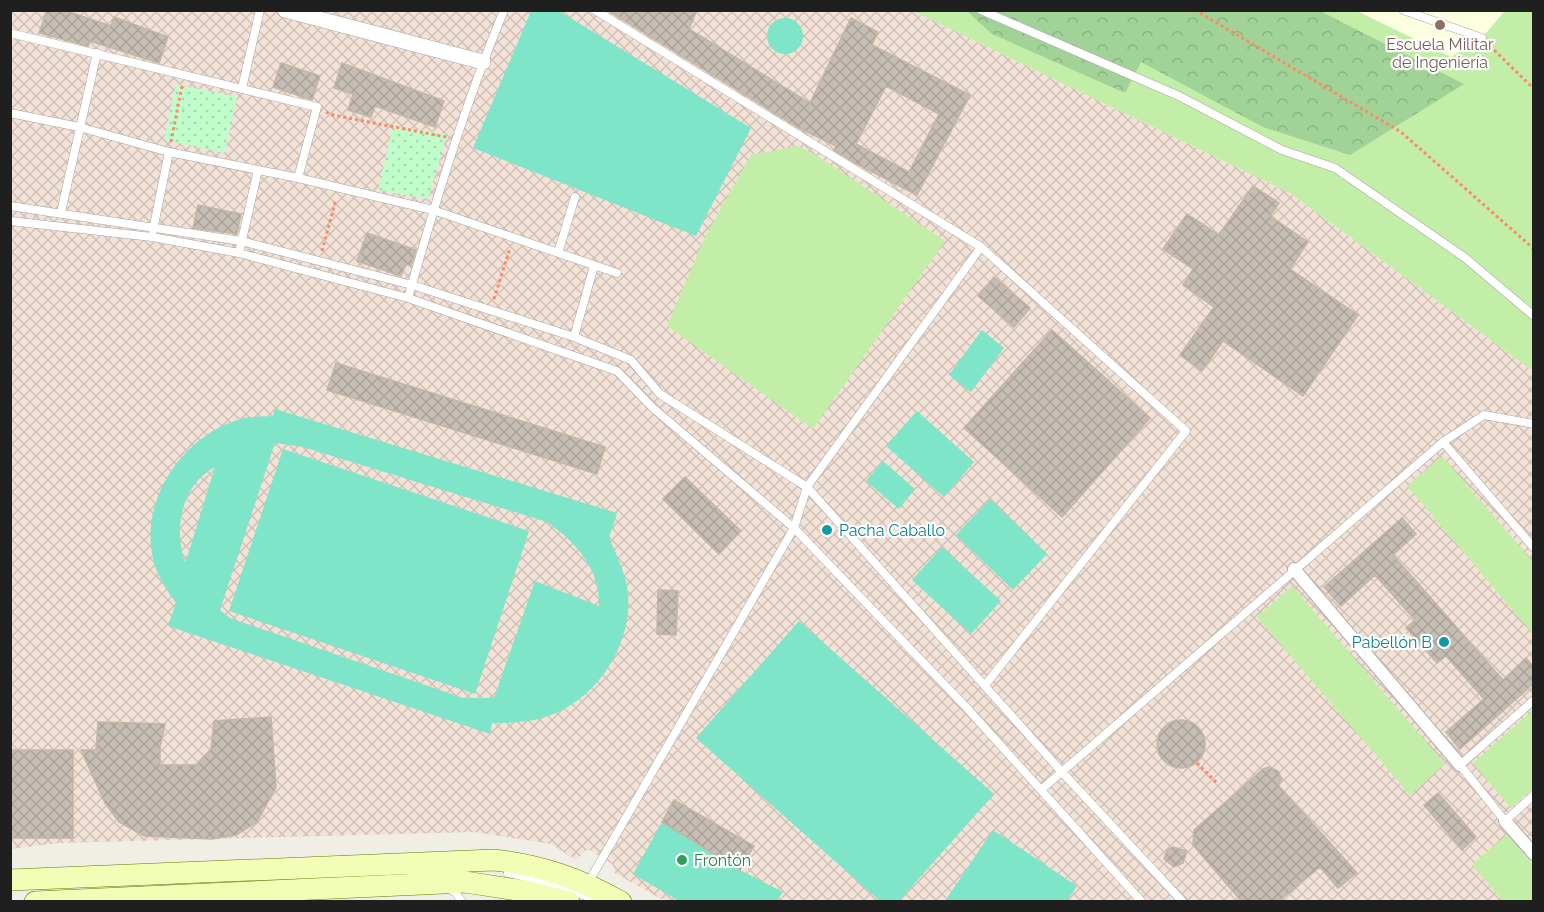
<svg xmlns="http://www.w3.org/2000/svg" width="1544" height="912" viewBox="0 0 1544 912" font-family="Raleway,sans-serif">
  <defs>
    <pattern id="military-cross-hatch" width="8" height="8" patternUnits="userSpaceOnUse" patternTransform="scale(1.5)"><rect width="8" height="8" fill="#f3e2d7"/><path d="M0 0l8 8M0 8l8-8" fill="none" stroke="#d0c1b8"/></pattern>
    <pattern id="forest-crowns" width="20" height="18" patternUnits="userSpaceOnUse" patternTransform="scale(1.5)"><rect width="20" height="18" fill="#a1d297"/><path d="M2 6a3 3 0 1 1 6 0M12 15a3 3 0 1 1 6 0" fill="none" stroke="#8ab482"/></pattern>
    <pattern id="park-dots" width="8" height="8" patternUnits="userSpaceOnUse" patternTransform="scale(1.5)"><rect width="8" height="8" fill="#bffdcb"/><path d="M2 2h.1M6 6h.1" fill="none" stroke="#a4d8ae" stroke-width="1.8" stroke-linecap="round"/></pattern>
    <pattern id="building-cross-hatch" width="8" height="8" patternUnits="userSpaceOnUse" patternTransform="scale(1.5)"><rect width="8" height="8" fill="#c6bdb4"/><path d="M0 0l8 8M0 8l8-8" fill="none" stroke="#aaa29a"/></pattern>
  </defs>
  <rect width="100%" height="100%" fill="#f0eee5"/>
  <!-- education -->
  <path fill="#fbffdf" d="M1500 10 1503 12 1482 38 1451 57 1357 11Z"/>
  <!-- military -->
  <path fill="url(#military-cross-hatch)" d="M11 11H913L1290 193 1533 371V901H665L615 873 612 864 588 849 576 860 551 844 474 832 59 843 11 849Z"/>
  <!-- grass -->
  <path fill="#c2eea7" d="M913 11H1357L1451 57 1482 38 1505 11H1533V371L1290 193Z
    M798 146 819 157 945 241 813 429 667 326 705 237 751 155Z
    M1442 456 1533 562V634L1407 486Z
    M1292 586 1445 764 1410 795 1257 617Z
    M1533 710V788L1511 808 1473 763Z
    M1507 834 1533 865V901H1503L1472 865Z"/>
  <!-- forest -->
  <path fill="url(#forest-crowns)" d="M967 11H1320L1464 84 1350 155 1263 127 1141 62 1125 93 992 34Z"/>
  <!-- park -->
  <path fill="url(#park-dots)" d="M176 84 237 97 225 153 164 140Z
    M393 126 447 134 428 199 378 190Z"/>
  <!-- pitch -->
  <path fill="#7ee5c9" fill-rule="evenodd" d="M531 11H559L751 128 696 236 473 148Z
    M767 36a18 18 0 1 1 36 0a18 18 0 1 1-36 0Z
    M982 330 1004 348 971 392 949 375Z
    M275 409 617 513 609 538C617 556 626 574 628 594 632 643 600 694 556 713 536 722 514 723 492 723L490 734 168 626 176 603C166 589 156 575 153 558 139 498 185 432 245 418 253 416 264 417 273 416ZM275 443 303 447 547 522C576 542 600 569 599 606L535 581 494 698H463L230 618 220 610ZM215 467 186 561 185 562C173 528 182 484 215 467Z
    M917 411 974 462 944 497 886 446Z
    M283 449 529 531 475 694 229 611Z
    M883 461 915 489 899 509 866 481Z
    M990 499 1047 554 1013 590 956 535Z
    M942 547 1001 601 971 634 912 580Z
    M799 621 994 794 899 901H880L696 738Z
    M662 822 740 870 783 892 777 901H679L633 874Z
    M993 830 1077 886 1067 901H945Z"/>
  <!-- building -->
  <path fill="url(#building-cross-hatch)" stroke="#c3b6a6" stroke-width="1.5" fill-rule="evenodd" d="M47 10H64L111 26 114 17 168 37 159 63 90 41 88 46 39 33Z
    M607 10H697L689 29 810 103 851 18 878 32 872 45 970 95 917 195 855 163 834 150 836 146 799 128ZM886 86 939 114 909 172 856 144Z
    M281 63 320 76 312 100 273 87Z
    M342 63 444 101 435 127 375 106 371 117 348 110 353 94 334 88Z
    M1253 186 1279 203 1270 216 1308 242 1290 269 1358 315 1303 396 1223 341 1202 371 1180 355 1214 307 1183 285 1193 269 1163 249 1187 214 1219 235Z
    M198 205 241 214 237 234 193 228Z
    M367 233 416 250 411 266 406 264 401 276 357 261Z
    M994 277 1030 308 1014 327 978 296Z
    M1052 330 1150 418 1062 517 964 428Z
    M336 363 605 447 597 474 327 390Z
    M685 477 741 531 719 554 663 499Z
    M1402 518 1416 534 1393 555 1503 680 1526 658 1533 666V684L1460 749 1446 732 1484 699 1446 656 1437 663 1406 628 1415 620 1375 575 1341 606 1324 587Z
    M658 590 678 591 676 635 657 634Z
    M271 717 276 787 257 822 236 835 212 839 144 836 119 822 105 803 81 750H96L98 722 165 724 160 747V765H197L211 749 214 721Z
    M1157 744a24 24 0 1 1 48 0a24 24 0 1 1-48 0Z
    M10 750H73V838H10Z
    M1269 767 1278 771 1282 780 1278 785 1357 873 1338 888 1320 867 1278 902H1242L1193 845 1194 830 1263 769Z
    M1438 793 1476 837 1462 850 1424 805Z
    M674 800 754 846 740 870 662 822Z
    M1173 847 1187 851 1183 863 1174 867 1164 859 1167 850Z"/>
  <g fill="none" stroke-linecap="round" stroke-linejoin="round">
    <defs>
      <path id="service" d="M595 10 981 247 1186 431 986 684
        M981 10 1179 96 1282 150 1335 168 1464 257 1534 316
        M1403 10 1482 38
        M10 33 317 107 298 178
        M242 88 260 10
        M10 113 79 127 169 152 298 178 433 210 617 273
        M10 206 241 241 412 285 574 337 631 360 660 394 807 487 1061 771 1183 902
        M61 212 97 53
        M10 221 152 237 239 253 408 298 617 371 653 408 794 528 966 707 1142 902
        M153 230 169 152
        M239 253 258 170
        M558 253 575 197
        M408 298C436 200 465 104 504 10
        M574 337 594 266
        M1443 442 1534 548
        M1534 700 1460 765 1505 821 1534 795
        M1042 789 1443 442 1484 415 1534 424
        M508 873 538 880 595 899
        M588 883 794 528 807 487 981 247
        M447 888 455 892 462 902"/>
      <path id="pedestrian" d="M1294 569 1460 765
        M1505 821 1534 854"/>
      <path id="minor" d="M285 10 483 62"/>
      <path id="secondary" d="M10 880 494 860C541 865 580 879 621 902
        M35 902 465 882 524 891 569 902"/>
    </defs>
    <!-- service casing -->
    <use href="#service" stroke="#a6a6a6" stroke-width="9"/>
    <!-- pedestrian casing -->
    <use href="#pedestrian" stroke="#a6a6a6" stroke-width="14"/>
    <!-- minor casing -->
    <use href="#minor" stroke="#a6a6a6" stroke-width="16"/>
    <!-- secondary casing -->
    <use href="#secondary" stroke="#607c00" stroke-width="22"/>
    <!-- path -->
    <path stroke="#ff8867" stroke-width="3" stroke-dasharray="3 3" stroke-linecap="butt" d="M1195 10 1401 132 1534 249
      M1490 46 1534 89
      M326 112 333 115 446 137
      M171 142 182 86
      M322 251 336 199
      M494 299 510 248
      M1197 763 1218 784"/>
    <!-- service -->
    <use href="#service" stroke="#fff" stroke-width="8"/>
    <!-- pedestrian -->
    <use href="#pedestrian" stroke="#fff" stroke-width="12"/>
    <!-- minor -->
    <use href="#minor" stroke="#fff" stroke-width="15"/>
    <!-- secondary -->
    <use href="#secondary" stroke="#f2feb6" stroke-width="21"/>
  </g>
  <!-- markers -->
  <circle fill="#8d6e63" stroke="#fff" stroke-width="2" cx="1440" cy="25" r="6"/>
  <g fill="#0f9aa8" stroke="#fff" stroke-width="2">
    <circle cx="827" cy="530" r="6"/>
    <circle cx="1444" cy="642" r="6"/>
  </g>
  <circle fill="#2e9e5b" stroke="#fff" stroke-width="2" cx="682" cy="860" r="6"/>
  <g text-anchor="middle" stroke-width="4.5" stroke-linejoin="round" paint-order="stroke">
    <!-- education labels -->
    <g font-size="16" fill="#785e54" stroke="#fff">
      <text x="1440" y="50">Escuela Militar<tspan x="1440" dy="18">de Ingeniería</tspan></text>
    </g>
    <!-- culture labels -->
    <g font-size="16" fill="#0d838f" stroke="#fff" text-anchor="start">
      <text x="839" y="536">Pacha Caballo</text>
      <text x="1432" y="648" text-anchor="end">Pabellón B</text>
    </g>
    <!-- leisure labels -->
    <g font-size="16" fill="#27864d" stroke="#fff" text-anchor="start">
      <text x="694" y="866">Frontón</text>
    </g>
  </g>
  <!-- border -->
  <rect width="1544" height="912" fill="none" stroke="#1f1f1f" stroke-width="24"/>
</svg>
